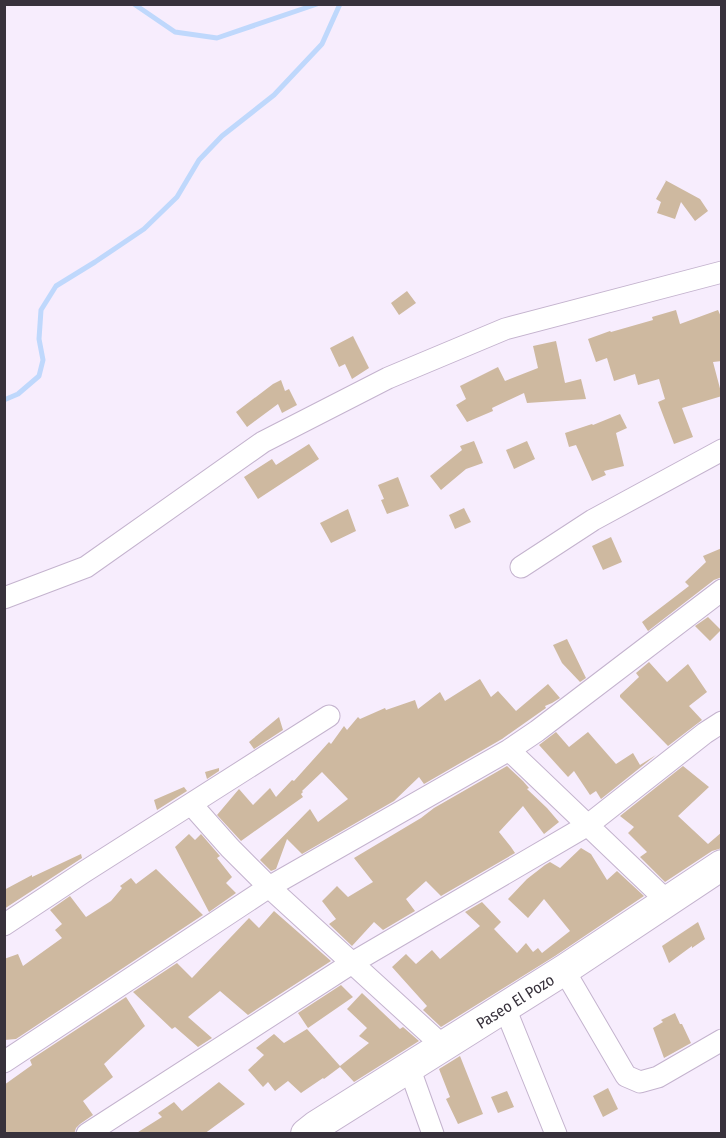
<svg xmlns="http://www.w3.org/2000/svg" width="726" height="1138" viewBox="0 0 726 1138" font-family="'Fira Sans Condensed',sans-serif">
  <rect width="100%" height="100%" fill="#f7edfd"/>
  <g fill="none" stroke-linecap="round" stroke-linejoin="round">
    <!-- stream -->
    <path stroke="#bfd8fc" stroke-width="5" d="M134 4 175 32 217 38 317 4
      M4 400 18 394 39 376 43 360 39 339 41 310 56 286 95 262 144 229 177 197 199 160 222 136 274 95 322 44 340 4"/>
  </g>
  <!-- building -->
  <path fill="#ceb9a0" d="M665 180 700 199 708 211 695 221 681 202 675 219 657 213 661 202 656 199 666 181Z
    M407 291 416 303 399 315 391 303Z
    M676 310 680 324 718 310 722 319V361L713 362 722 396 682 408 693 437 674 444 658 402 665 399 659 379 638 385 635 374 614 381 607 358 596 362 588 339 610 331 611 332 653 320 652 317Z
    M353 336 369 368 352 379 345 364 339 367 330 348Z
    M556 341 565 383 581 379 586 399 527 403 524 393 492 408 493 411 467 422 456 405 466 399 460 386 498 367 505 381 538 368 533 346Z
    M281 380 285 391 289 389 297 405 282 413 278 404 247 427 236 412 273 384Z
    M620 414 627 428 616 433 624 466 604 471 606 475 592 481 576 445 569 447 565 433 592 424 593 425Z
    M474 441 483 463 466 469 441 490 430 476 462 450 460 446Z
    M527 441 535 459 514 469 506 450Z
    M309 444 319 459 258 499 244 477 272 459 276 465Z
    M398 477 409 506 387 514 381 500 384 499 378 485Z
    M464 508 471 522 455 529 449 515Z
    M348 509 356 531 331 543 320 523Z
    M611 537 622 562 603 570 592 546Z
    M722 548V577L714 580 648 631 642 622 689 586 685 582 706 562 703 556Z
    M708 617 721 630 710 641 695 626Z
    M567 639 586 678 580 682 562 663 553 645Z
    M649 662 667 682 688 664 707 692 689 706 702 720 668 746 620 697V695L639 677 636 673Z
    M480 679 491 697 498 691 516 711 548 684 560 698 552 703 545 706 546 708 502 739 424 784 419 777 394 801 302 854 287 839 276 869 271 871 260 860 310 809 318 822 348 799 322 772 302 791 303 792 301 794 303 797 241 841 217 815 239 789 253 805 270 788 276 797 292 780 294 781 329 742 331 744 344 726 347 730 358 717 360 719 385 708 386 710 415 700 418 709 440 692 445 701Z
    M279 717 283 730 254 749 249 742Z
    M556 732 569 747 588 732 616 764 633 753 640 765 656 755 601 799 596 791 590 795 574 771 568 777 539 745Z
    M507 766 523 781 529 788 527 789 547 808 559 822 544 834 523 806 499 832 511 847 515 853 441 896 426 881 406 899 415 911 383 930 374 922 352 946 329 924 336 919 322 901 337 886 348 897 373 882 354 858 421 818 434 808Z
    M683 766 709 787 678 816 708 844 722 832V848L712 851 665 882 640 857 647 852 628 833 634 827 620 816Z
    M219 768V771L207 779 205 772Z
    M184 787 187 791 157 810 154 800Z
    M189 834 195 840 201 834 220 856 217 858 232 877 226 883 236 893 209 912 175 847Z
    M581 848 591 854 607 880 617 871 644 896 555 956 441 1027 423 1010 427 1006 392 967 406 954 416 964 432 950 440 959 480 926 465 912 482 902 501 922 494 929 517 953 526 943 533 952 538 948 542 953 570 931 544 899 528 918 508 899 527 879 545 865 550 862 560 868Z
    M81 854 82 858 4 909V890L32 875V877Z
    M156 869 203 915 16 1039 4 1040V959L18 954 23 966 62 938 55 930 62 924 50 910 70 896 86 917 111 901 122 888 120 886 131 878 136 884Z
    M274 911 331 961 248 1015 220 991 188 1017 212 1038 198 1047 175 1027 172 1029 133 992 177 963 192 978 249 918 259 928Z
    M698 922 705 939 692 948V946L669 963 662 946Z
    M341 985 353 997 308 1028 298 1013Z
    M362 993 400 1029 403 1027 419 1041 354 1082 340 1067 324 1079 323 1078 301 1093 288 1081 275 1091 268 1082 263 1087 248 1070 264 1055 256 1048 274 1034 284 1043 307 1029 340 1066 369 1043 359 1036 367 1028 347 1009Z
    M126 997 145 1026 104 1064 113 1077 83 1101 93 1115 80 1124 76 1128 74 1134H4V1085L32 1065 30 1060Z
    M675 1013 680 1024H682L691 1043 664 1058 653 1028 663 1022 661 1020Z
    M460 1056 483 1114 458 1124 446 1099 450 1097 439 1069Z
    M219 1082 245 1104 204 1134H135L162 1117 158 1113 174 1102 182 1111Z
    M608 1088 618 1109 603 1117 593 1096Z
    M507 1091 514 1107 498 1113 491 1097Z"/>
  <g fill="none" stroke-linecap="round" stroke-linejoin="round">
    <defs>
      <path id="street" d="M521 567 593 520 722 450
        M4 598 86 567 263 442 388 378 505 329 722 272
        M509 750 667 901
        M191 804 230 848 269 887 443 1046
        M4 925 84 872 329 716
        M564 970 626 1076 640 1082 658 1077 722 1040
        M505 1008 556 1134
        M4 1062 269 887 509 750 537 731 722 590
        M409 1067 433 1134
        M87 1134 352 963 588 825 705 733 722 722"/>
      <path id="secondary" d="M306 1134 316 1126 564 970 722 865"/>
    </defs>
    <!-- street casing -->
    <use href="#street" stroke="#c4b3ce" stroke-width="23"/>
    <!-- secondary casing -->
    <use href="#secondary" stroke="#c4b3ce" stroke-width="32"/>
    <!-- street -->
    <use href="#street" stroke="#fff" stroke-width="21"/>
    <!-- secondary -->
    <use href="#secondary" stroke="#fff" stroke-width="30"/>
  </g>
  <g text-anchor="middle" stroke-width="6" stroke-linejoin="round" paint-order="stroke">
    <!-- street labels -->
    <g font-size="16" fill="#38323c" stroke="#fff">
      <text transform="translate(515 1001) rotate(-32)" y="6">Paseo El Pozo</text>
    </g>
  </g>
  <!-- border -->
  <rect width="726" height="1138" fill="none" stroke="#38323c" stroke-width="12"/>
</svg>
